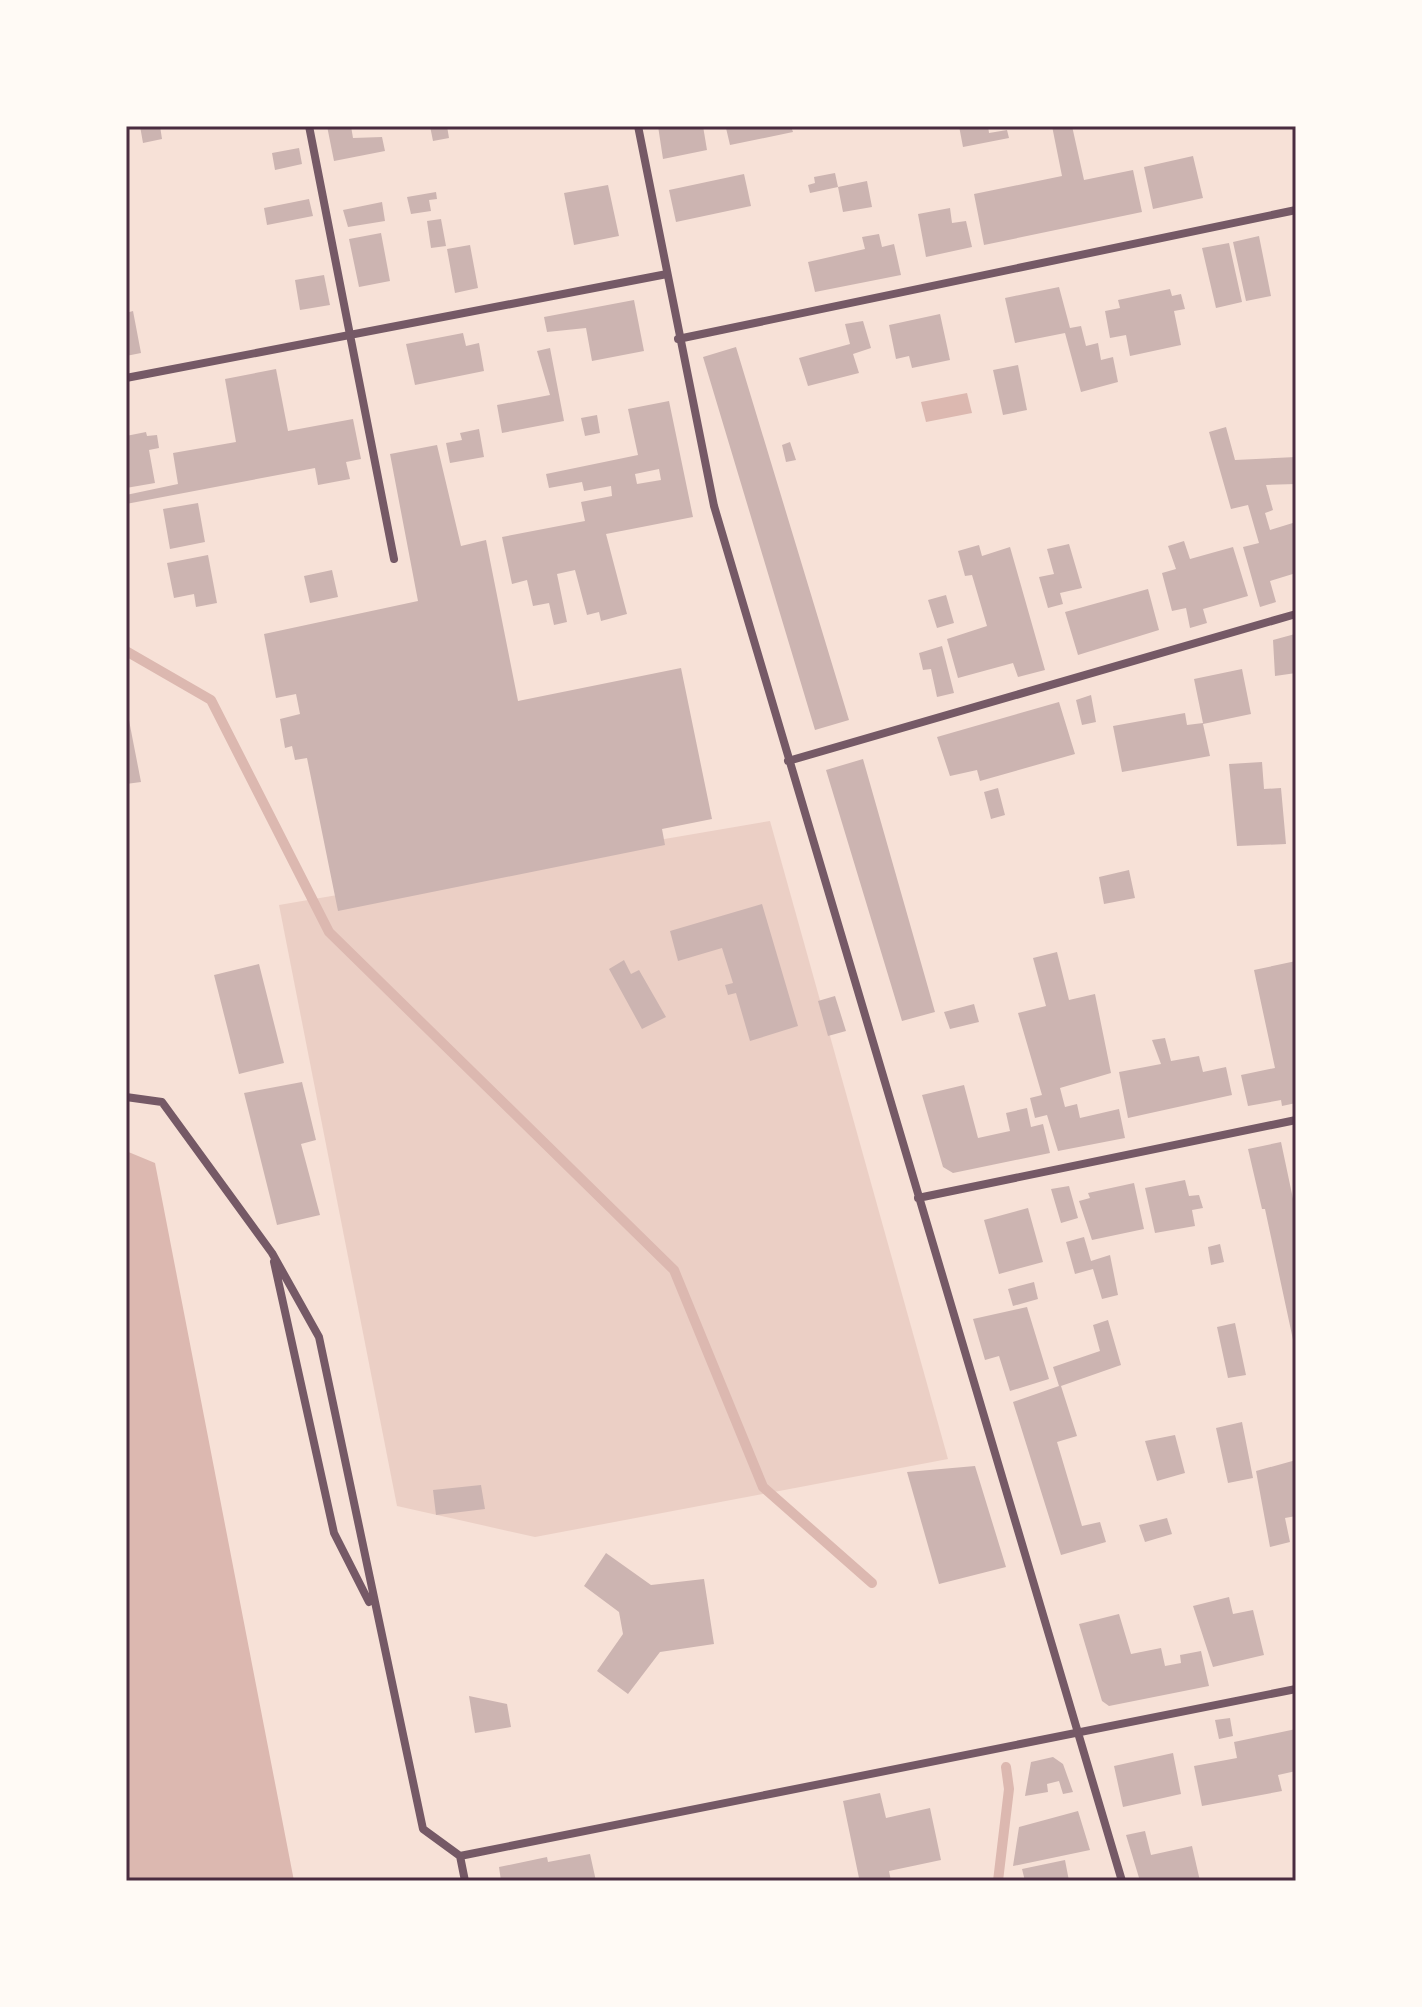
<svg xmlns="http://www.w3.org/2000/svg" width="1422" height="2007" viewBox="0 0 1422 2007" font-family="'Nunito Sans',sans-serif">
  <rect width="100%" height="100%" fill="#f7e1d7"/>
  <!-- green -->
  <path fill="#ebcfc5" d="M770 821 948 1459 535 1537 397 1506 279 905Z"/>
  <!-- water -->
  <path fill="#dcb8b0" d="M967 393 972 413 926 422 921 402Z
    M126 1151 155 1163 294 1881H126Z"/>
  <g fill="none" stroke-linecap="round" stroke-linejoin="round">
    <!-- stream -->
    <path stroke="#dcb8b0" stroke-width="10" d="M126 651 211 700 329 932 674 1270 763 1487 872 1583
      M998 1881 1009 1789 1006 1767"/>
  </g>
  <!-- building -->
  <path fill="#ccb4b1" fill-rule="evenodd" d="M140 126H160L162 139 143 143Z
    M327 126H351L353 138 382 137 385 151 334 161Z
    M430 126H447L449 138 433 141Z
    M658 126H703L707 150 663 159Z
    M736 126H791L793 132 730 145 726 128Z
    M959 126H988L989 133 1007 130 1009 138 963 147Z
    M1052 126H1072L1084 180 1133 170 1142 212 984 245 974 194 1062 176Z
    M299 148 302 164 275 170 272 153Z
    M1193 156 1203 198 1153 209 1144 167Z
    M835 173 838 187 810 193 808 185 815 183 814 177Z
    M744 174 751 206 676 222 669 190Z
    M867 181 872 207 843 212 838 187Z
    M608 185 619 236 574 245 564 193Z
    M436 192 437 199 429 200 431 211 411 214 407 197Z
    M309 199 313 216 267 225 264 208Z
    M382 202 385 221 348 227 343 210Z
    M950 208 952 223 966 221 972 247 926 257 918 214Z
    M441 219 446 246 431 248 427 221Z
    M381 233 390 281 359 287 349 239Z
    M879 234 882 247 894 244 901 275 815 292 808 262 865 249 862 237Z
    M1259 236 1271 296 1246 301 1233 242Z
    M1229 243 1242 302 1216 308 1202 248Z
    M470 245 478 288 455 293 447 249Z
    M324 275 330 305 300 310 295 280Z
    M1059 287 1070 328 1081 326 1086 346 1098 343 1101 360 1113 357 1118 382 1081 392 1065 333 1015 343 1005 298Z
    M1170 289 1172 296 1181 294 1185 309 1174 311 1181 345 1130 356 1126 335 1110 338 1105 311 1120 308 1118 300Z
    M634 300 644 351 592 361 586 328 547 332 544 317Z
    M133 311 141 353 126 356V313Z
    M940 314 950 360 912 368 909 356 896 359 889 325Z
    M863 321 871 348 853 354 859 373 808 386 799 358 850 344 845 324Z
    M463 333 466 346 479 343 484 371 415 385 406 344Z
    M736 347 849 720 815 730 703 357Z
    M550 348 564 421 502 433 497 405 550 395 537 351Z
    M1018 365 1027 410 1003 415 993 370Z
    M276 369 288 431 353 419 361 459 346 462 350 479 318 485 315 468 126 504V495L178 484 173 453 236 442 225 379Z
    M669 401 693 517 606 534 627 614 601 621 599 612 587 615 575 570 557 574 567 622 554 625 549 603 533 606 527 580 512 584 502 537 585 521 581 502 612 496 611 486 584 491 582 482 549 488 546 474 638 455 628 409ZM659 469 661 480 637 484 635 474Z
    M597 415 600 433 585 436 581 418Z
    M1226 427 1235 460 1296 457V484L1266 485 1273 510 1265 513 1270 530 1296 522V573L1270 581 1276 602 1260 607 1243 547 1259 543 1248 505 1231 509 1209 432Z
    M479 429 484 457 450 463 446 443 462 440 460 433Z
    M146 432 147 436 157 435 159 448 149 450 155 483 126 488V436Z
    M790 442 796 460 786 462 782 445Z
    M437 445 461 546 486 540 518 701 681 668 712 819 662 829 665 845 338 911 307 758 295 760 292 746 285 748 280 719 300 714 296 694 276 698 264 634 418 601 390 454Z
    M198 503 205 542 170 549 163 509Z
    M1184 541 1190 559 1233 547 1248 596 1203 609 1207 623 1190 628 1186 608 1172 611 1162 573 1176 569 1168 546Z
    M1069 544 1082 588 1060 593 1063 604 1048 608 1039 577 1054 574 1047 549Z
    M979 545 982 556 1010 547 1045 670 1018 677 1013 663 958 678 947 639 987 626 972 575 965 576 958 551Z
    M208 555 217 603 196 607 194 594 174 598 167 563Z
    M332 570 338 597 310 603 304 576Z
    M1148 589 1159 630 1078 655 1065 612Z
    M946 595 954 623 937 628 928 600Z
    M1295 634 1296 673 1275 676 1273 640Z
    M942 646 954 693 937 697 931 669 923 670 919 653Z
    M1242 669 1251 714 1203 724 1210 756 1122 772 1113 726 1185 713 1187 725 1203 723 1194 679Z
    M1091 695 1096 722 1082 725 1076 700Z
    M1059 702 1075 754 980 781 977 770 950 776 937 737Z
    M126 705 141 782 126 784Z
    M863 759 935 1012 902 1021 826 770Z
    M1262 762 1264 789 1281 788 1286 844 1237 846 1229 764Z
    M998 788 1005 815 991 819 984 792Z
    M1129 870 1135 898 1104 904 1099 877Z
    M762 904 798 1026 750 1041 736 993 728 995 725 985 733 983 722 948 678 961 670 931Z
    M1057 952 1069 1000 1095 994 1111 1073 1060 1088 1065 1107 1077 1104 1080 1118 1119 1109 1125 1138 1058 1151 1047 1115 1035 1118 1030 1098 1042 1095 1018 1013 1046 1006 1033 958Z
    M624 960 631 974 639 970 666 1017 642 1029 609 969Z
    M1296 961V1103L1282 1106 1281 1100 1248 1106 1241 1075 1275 1068 1254 970Z
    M259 964 284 1063 239 1074 214 975Z
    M835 996 846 1031 828 1036 818 1001Z
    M974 1004 979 1022 950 1029 944 1012Z
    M1165 1038 1171 1061 1199 1056 1203 1072 1226 1067 1232 1095 1128 1118 1119 1072 1161 1064 1152 1040Z
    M302 1082 316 1140 301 1144 320 1215 277 1225 244 1093Z
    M964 1085 978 1138 1010 1131 1006 1113 1027 1108 1031 1127 1043 1124 1050 1153 953 1173 943 1167 922 1095Z
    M1281 1142 1296 1213 1295 1349 1265 1209H1262L1248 1149Z
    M1185 1180 1189 1196 1199 1195 1203 1208 1192 1210 1195 1226 1155 1233 1145 1188Z
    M1134 1183 1144 1229 1092 1240 1079 1201 1090 1198 1088 1193Z
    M1069 1186 1078 1218 1061 1223 1051 1189Z
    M1028 1208 1043 1262 999 1274 984 1220Z
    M1084 1237 1091 1261 1110 1255 1118 1295 1102 1299 1093 1269 1075 1274 1066 1242Z
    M1220 1244 1224 1262 1211 1265 1208 1247Z
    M1034 1282 1038 1299 1013 1306 1008 1289Z
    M1027 1307 1049 1379 1010 1391 999 1356 985 1360 973 1319Z
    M1108 1320 1121 1365 1061 1386 1077 1436 1057 1442 1082 1526 1100 1522 1106 1542 1061 1555 1013 1402 1059 1386 1053 1367 1100 1351 1093 1325Z
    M1235 1323 1246 1375 1228 1378 1217 1327Z
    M1242 1422 1253 1478 1228 1483 1216 1428Z
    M1175 1435 1185 1473 1157 1481 1145 1441Z
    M1296 1460V1516L1285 1518 1290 1542 1270 1547 1256 1471Z
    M975 1466 1006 1567 939 1584 907 1472Z
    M481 1485 485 1509 436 1515 433 1490Z
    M1167 1518 1172 1534 1145 1542 1139 1525Z
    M606 1553 651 1585 704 1579 714 1644 660 1652 628 1694 597 1671 623 1634 619 1612 584 1586Z
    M1229 1597 1233 1614 1253 1610 1264 1655 1213 1667 1193 1606Z
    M1119 1614 1131 1654 1161 1648 1165 1666 1181 1663 1180 1655 1201 1651 1209 1686 1109 1706 1102 1701 1079 1624Z
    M469 1696 507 1704 511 1727 475 1733Z
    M1230 1718 1233 1736 1219 1739 1215 1720Z
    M1296 1729V1771L1278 1775 1282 1791 1202 1806 1194 1766 1237 1758 1234 1742Z
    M1173 1753 1181 1794 1123 1807 1114 1766Z
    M1053 1757 1063 1764 1073 1792 1063 1794 1059 1781 1047 1784 1048 1792 1025 1796 1031 1762Z
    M880 1793 886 1818 930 1808 941 1860 889 1871 891 1881 859 1878 843 1801Z
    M1078 1811 1090 1850 1013 1866 1019 1827Z
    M1145 1831 1151 1855 1192 1846 1200 1881H1140L1126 1835Z
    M590 1854 596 1881H501L499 1867 547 1857 548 1862Z
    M1065 1860 1069 1881H1025L1022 1869Z"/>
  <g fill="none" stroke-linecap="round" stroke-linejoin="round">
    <!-- minor -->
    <path stroke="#755966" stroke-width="8" d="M309 126 394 559
      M638 126 714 506 1122 1881
      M678 339 1296 210
      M126 378 667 274
      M788 761 1296 614
      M126 1097 162 1102 272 1253 319 1337 423 1829 460 1856 465 1881
      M918 1198 1296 1120
      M274 1262 334 1533 369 1602
      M460 1856 1296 1689"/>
  </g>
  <!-- border -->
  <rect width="1422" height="2007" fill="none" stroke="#fffaf5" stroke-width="256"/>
  <rect x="128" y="128" width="1166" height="1751" fill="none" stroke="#4a2c40" stroke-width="3"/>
</svg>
